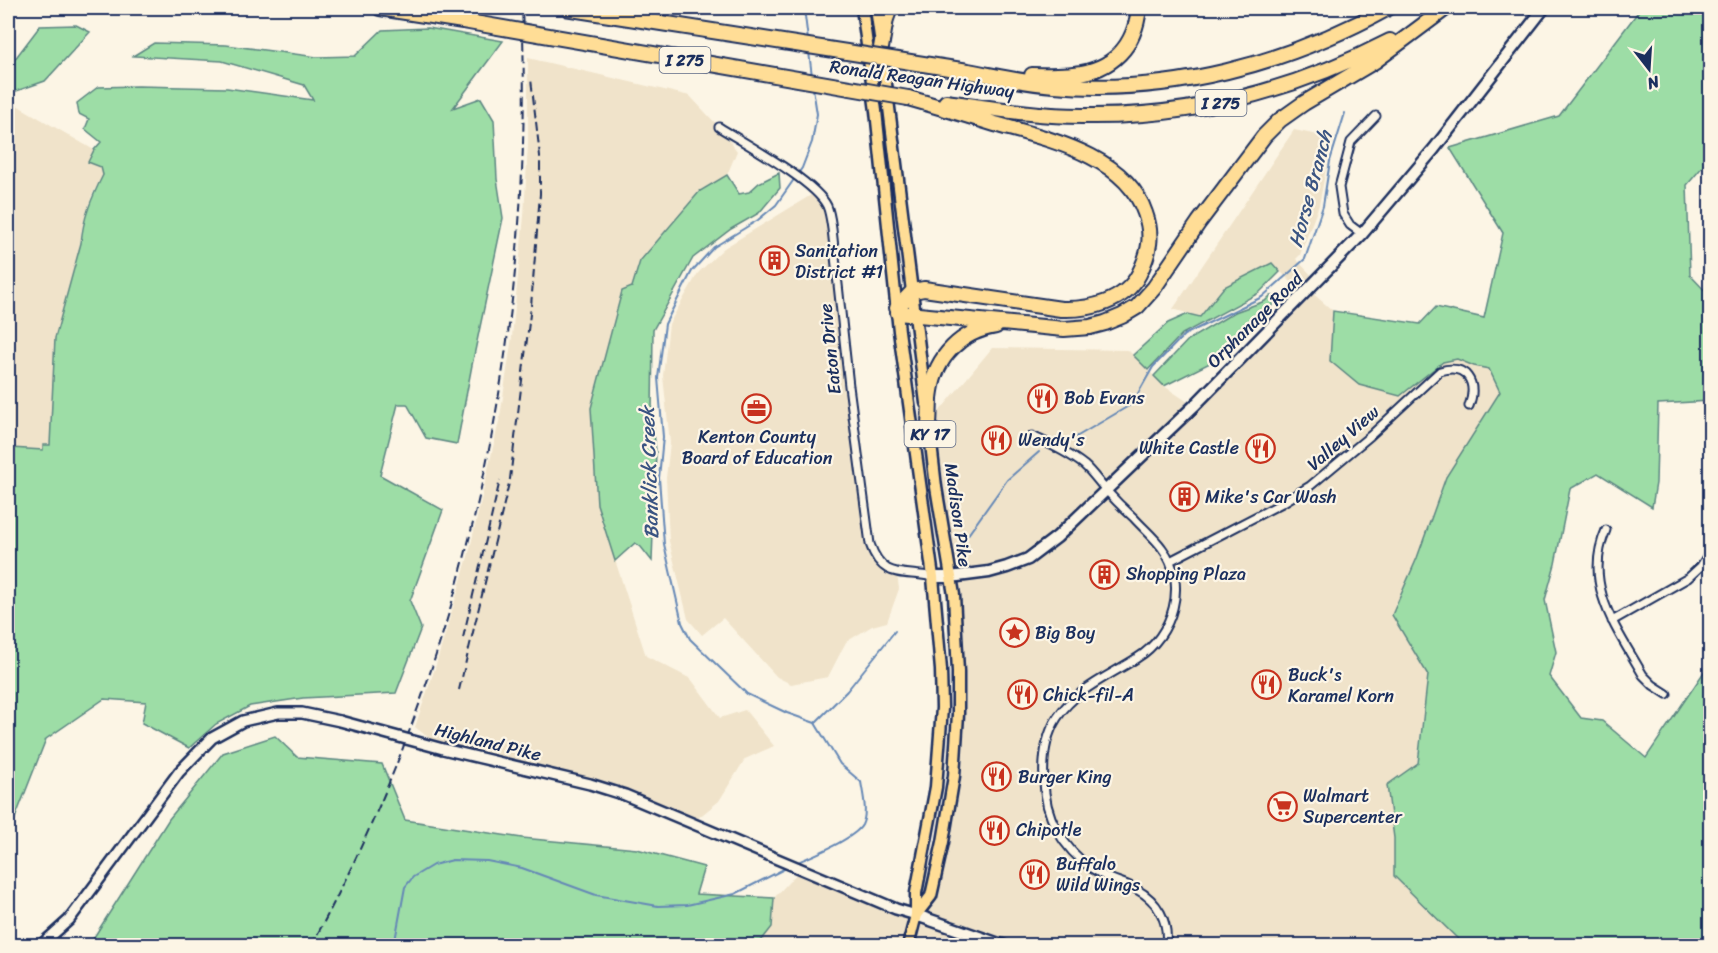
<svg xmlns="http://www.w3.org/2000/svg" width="1718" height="953" viewBox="0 0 1718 953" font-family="Sriracha,sans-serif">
  <rect width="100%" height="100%" fill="#fcf5e5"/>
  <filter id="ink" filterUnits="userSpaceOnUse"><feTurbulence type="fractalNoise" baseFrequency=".0167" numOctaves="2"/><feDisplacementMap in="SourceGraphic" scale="12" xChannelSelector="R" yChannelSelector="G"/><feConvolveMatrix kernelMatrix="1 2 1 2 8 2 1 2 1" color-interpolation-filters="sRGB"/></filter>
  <g filter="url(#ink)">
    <!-- built -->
    <path fill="#f0e3ca" d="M528 58 690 96 719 127 737 151 727 175 700 191 640 261 632 287 622 292 610 343 597 504 646 656 691 679 720 718 745 710 774 746 745 759 719 801 692 823 625 795 443 749 415 727 435 668 468 557 500 417 512 337 524 216 528 144Z
      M8 100 94 150 89 162 101 167 103 175 92 195 82 228 52 470 8 463Z
      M1294 130 1332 138 1319 205 1300 255 1296 259 1317 281 1309 290 1333 311 1331 361 1400 396 1443 362 1457 359 1474 366 1489 369 1500 392 1446 477 1417 558 1392 615 1428 675 1417 763 1394 838V876L1464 945 726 946 761 941 772 927 774 898 801 869 916 915 931 896 943 842 958 672 929 424 992 348 1128 350 1164 386 1194 406 1303 294 1272 263 1224 287 1200 317 1173 309Z
      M816 192 828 207 874 555 897 573 899 589 887 622 872 626 846 642 828 677 791 684 777 677 723 618 702 635 688 619 669 541 666 478 670 443 663 376 669 324 698 273 724 248Z"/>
    <!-- green -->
    <path fill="#9ddda6" stroke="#5c8682" stroke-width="1.5" d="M1641 8H1710V158L1687 185 1690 275 1710 296V401L1658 404 1656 483 1652 507 1598 473 1570 489 1555 564 1545 600 1556 652 1549 676 1581 718 1602 721 1646 758 1710 663V945H1464L1394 876V838L1387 785 1418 763 1428 675 1392 615 1417 558 1446 477 1500 392 1489 369 1474 366 1457 359 1443 362 1400 396 1359 385 1330 361 1333 311 1420 324 1436 307 1484 318 1503 233 1450 148 1559 116Z
      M76 25 90 32 45 81 8 94V68L40 26Z
      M428 28 503 41 453 108 481 98 494 120 497 179 503 218 472 365 457 444 426 438 407 404H398L380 475 443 510 410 601 421 628 396 693 303 698 250 706 216 724 189 748 142 723 146 702 104 699 46 739 12 826 8 854V443H10L11 448 43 450V445H50L55 338 81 243C83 218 92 197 103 175L101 167 88 162 94 150 101 142 85 129 89 119 79 114 77 103 98 87 138 86 227 88 313 100 304 85 222 61 133 56 154 43 226 45 317 57 355 56 382 30Z
      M779 173 780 188 759 213 731 229 693 258 653 330 652 414 656 452 652 561 641 547 635 543 615 561 597 504 591 408 622 291 632 287 640 261 700 191 727 175 739 194 749 192 759 183Z
      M1272 263 1280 272 1259 293 1182 334 1148 370 1133 355 1168 323 1188 314 1200 317 1224 287Z
      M1270 296H1274L1278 298 1269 309 1210 363 1164 386 1154 376 1188 340 1235 312 1265 301Z
      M275 736 297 757 382 764 405 820 522 838 637 849 704 867 696 894 774 898 772 927 761 941 726 946 89 945 169 819 223 753Z"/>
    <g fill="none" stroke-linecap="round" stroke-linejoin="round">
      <!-- stream -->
      <path stroke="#6588b6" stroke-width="2" d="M804 8 808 40
        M809 52 812 76
        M1071 440 1132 404 1153 367 1184 335 1262 297 1305 259 1323 206 1330 161 1345 113
        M965 539 1007 480 1039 452
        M815 723 847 691 895 631
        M796 863C811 856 854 839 862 825 868 813 863 795 861 782L840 764 815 723 787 713 747 694 690 639 682 623 664 544 659 478 663 437 658 378 665 324 692 271 714 247 758 220 776 205 802 168 812 142 817 114 813 88
        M394 946 405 887 413 877 433 865 453 860 487 861 522 868 596 895 658 906 687 905 735 894 788 867"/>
      <defs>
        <path id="minor" d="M719 127C744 143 815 181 827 206 830 213 831 222 832 229L849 386 870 544C883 581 903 570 933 577
          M1362 234 1350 225 1343 214 1339 187 1351 142 1376 116
          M1032 436C1050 444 1069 453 1084 465 1092 472 1098 481 1105 489 1114 499 1124 509 1134 518 1143 528 1154 537 1162 548 1189 583 1173 636 1137 658 1109 676 1076 689 1057 718 1043 740 1042 768 1045 793 1049 828 1072 859 1103 875 1113 881 1126 883 1136 889 1158 901 1169 921 1166 946
          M1606 530C1582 585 1617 629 1643 675L1653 685 1667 694
          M1170 561 1282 503 1310 486 1370 436 1440 371C1466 363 1478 382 1469 406
          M1612 621 1688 578 1701 566 1710 552"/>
        <path id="tertiary" d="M443 749 590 784 625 795 896 909 916 915
          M40 946 69 920 179 772 212 738 243 721 278 713H302L340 721"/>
        <path id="secondary" d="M933 577H950L989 572 1007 567 1028 559 1057 537 1194 406 1362 234 1434 149 1544 8
          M916 915 1005 946"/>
        <path id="primary" d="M862 8 876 111 899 331 933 577 941 670 942 708 936 787 916 893V915L908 946
          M876 8 880 37
          M882 52 926 403
          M916 915 931 896 943 842 954 776 958 714V672L954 595 936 487 928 418"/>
        <path id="motorway" d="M380 8 463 21
          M881 48 886 19 890 8
          M968 71C996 76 1025 83 1054 85 1171 95 1286 64 1388 8
          M1032 75C1046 75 1060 76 1074 74 1113 70 1135 46 1139 8
          M946 102C991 108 1036 116 1082 116 1191 118 1293 91 1390 41
          M897 308 913 291 924 289 1061 309C1090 310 1125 302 1139 274 1150 252 1153 235 1145 213 1126 155 1047 139 995 124 966 115 937 106 908 98
          M898 313 1064 329 1090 327 1105 323 1122 316 1137 307 1154 288 1199 222 1264 136 1280 120 1304 103 1375 61 1446 8
          M929 424C930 413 929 402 931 391 936 356 962 331 996 326"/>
      </defs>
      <!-- minor casing -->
      <use href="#minor" stroke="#1b2f5e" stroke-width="11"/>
      <!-- tertiary casing -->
      <use href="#tertiary" stroke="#1b2f5e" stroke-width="14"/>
      <!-- secondary casing -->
      <use href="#secondary" stroke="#1b2f5e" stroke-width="15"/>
      <!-- primary casing -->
      <use href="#primary" stroke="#1b2f5e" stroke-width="15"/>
      <!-- motorway casing -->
      <use href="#motorway" stroke="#1b2f5e" stroke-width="18"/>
      <!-- minor -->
      <use href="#minor" stroke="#fcf5e5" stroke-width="7"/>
      <!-- tertiary -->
      <use href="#tertiary" stroke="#fcf5e5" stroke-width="9"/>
      <!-- secondary -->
      <use href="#secondary" stroke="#fcf5e5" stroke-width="10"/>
      <!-- primary -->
      <use href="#primary" stroke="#ffdd96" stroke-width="10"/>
      <!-- motorway -->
      <use href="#motorway" stroke="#ffdd96" stroke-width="14"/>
      <!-- rail -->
      <path stroke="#1b2f5e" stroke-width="2" stroke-dasharray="9 4.5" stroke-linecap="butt" d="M463 638 500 480
        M459 690 510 479 531 306 540 194V156L531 79
        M311 946C467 661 536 331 522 8"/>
      <defs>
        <path id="tertiary-bridge" d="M340 721 443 749"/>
        <path id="motorway-bridge" d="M565 8 968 71
          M463 21 908 98"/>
      </defs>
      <!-- tertiary-bridge casing -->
      <use href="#tertiary-bridge" stroke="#1b2f5e" stroke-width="14" stroke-linecap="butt"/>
      <!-- motorway-bridge casing -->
      <use href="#motorway-bridge" stroke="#1b2f5e" stroke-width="18" stroke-linecap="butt"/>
      <!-- tertiary-bridge -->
      <use href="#tertiary-bridge" stroke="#fcf5e5" stroke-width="9"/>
      <!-- motorway-bridge -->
      <use href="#motorway-bridge" stroke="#ffdd96" stroke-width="14"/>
    </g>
  </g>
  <!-- icons -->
  <defs>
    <symbol id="building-ring" viewBox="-11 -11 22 22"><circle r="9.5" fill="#fcf5e5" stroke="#c8321e" stroke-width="1.5"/><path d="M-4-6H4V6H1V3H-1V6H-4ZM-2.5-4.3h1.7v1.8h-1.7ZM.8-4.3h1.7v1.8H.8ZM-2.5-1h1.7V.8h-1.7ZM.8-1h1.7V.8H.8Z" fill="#c8321e"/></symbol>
    <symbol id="restaurant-ring" viewBox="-11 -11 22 22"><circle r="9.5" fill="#fcf5e5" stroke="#c8321e" stroke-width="1.5"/><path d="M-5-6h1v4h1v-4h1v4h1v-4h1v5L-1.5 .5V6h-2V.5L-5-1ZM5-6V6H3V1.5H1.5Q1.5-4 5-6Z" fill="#c8321e"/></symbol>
    <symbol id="office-ring" viewBox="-11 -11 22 22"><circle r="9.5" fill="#fcf5e5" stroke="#c8321e" stroke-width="1.5"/><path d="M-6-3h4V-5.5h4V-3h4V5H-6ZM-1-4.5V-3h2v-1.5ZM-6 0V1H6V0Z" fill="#c8321e"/></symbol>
    <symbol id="sight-ring" viewBox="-11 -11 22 22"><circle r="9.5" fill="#fcf5e5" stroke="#c8321e" stroke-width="1.5"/><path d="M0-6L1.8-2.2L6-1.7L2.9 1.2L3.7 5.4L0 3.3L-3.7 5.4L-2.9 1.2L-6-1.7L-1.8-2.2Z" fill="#c8321e"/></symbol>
    <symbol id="supermarket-ring" viewBox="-11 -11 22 22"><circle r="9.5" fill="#fcf5e5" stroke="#c8321e" stroke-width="1.5"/><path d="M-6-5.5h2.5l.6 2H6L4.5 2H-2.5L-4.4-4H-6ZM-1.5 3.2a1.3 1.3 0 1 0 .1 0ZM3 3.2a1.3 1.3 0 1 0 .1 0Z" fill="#c8321e"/></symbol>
  </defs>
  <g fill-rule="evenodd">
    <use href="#building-ring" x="758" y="244" width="33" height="33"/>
    <use href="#restaurant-ring" x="1026" y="382" width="33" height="33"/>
    <use href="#office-ring" x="740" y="392" width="33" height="33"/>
    <use href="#restaurant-ring" x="980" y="424" width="33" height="33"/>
    <use href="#restaurant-ring" x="1244" y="432" width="33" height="33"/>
    <use href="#building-ring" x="1168" y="480" width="33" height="33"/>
    <use href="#building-ring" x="1088" y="558" width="33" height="33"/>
    <use href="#sight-ring" x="998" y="616" width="33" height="33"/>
    <use href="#restaurant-ring" x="1250" y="668" width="33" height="33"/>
    <use href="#restaurant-ring" x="1006" y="678" width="33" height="33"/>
    <use href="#restaurant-ring" x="980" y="760" width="33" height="33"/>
    <use href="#supermarket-ring" x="1266" y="790" width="33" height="33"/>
    <use href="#restaurant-ring" x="978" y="814" width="33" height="33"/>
    <use href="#restaurant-ring" x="1018" y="858" width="33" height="33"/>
  </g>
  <g text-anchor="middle" stroke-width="4.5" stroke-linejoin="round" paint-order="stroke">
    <!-- shield labels -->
    <g fill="#fcf5e5" stroke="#5e6a86" stroke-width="1.5">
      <rect x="659.5" y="47" width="51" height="26" rx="4.5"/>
      <rect x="1195.5" y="90" width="51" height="26" rx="4.5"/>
      <rect x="904.5" y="421" width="51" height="26" rx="4.5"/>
    </g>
    <g font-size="16" font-weight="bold" fill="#1b2f5e">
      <text x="685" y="66">I 275</text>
      <text x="1221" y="109">I 275</text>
      <text x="930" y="440">KY 17</text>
    </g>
    <!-- street labels -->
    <g font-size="18" fill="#1b2f5e" stroke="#fcf5e5">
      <text transform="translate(922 79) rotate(8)" y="6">Ronald Reagan Highway</text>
      <text transform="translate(1255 320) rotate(-45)" y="6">Orphanage Road</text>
      <text transform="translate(830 349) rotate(-96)" y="6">Eaton Drive</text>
      <text transform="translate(1343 438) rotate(-41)" y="6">Valley View</text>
      <text transform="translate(958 515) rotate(82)" y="6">Madison Pike</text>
      <text transform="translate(488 742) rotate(14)" y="6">Highland Pike</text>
    </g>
    <!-- poi labels -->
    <g font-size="18" fill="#1b2f5e" stroke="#fcf5e5" text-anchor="start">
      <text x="795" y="257">Sanitation<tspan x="795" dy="21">District #1</tspan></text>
      <text x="1064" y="404">Bob Evans</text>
      <text x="757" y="443" text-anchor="middle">Kenton County<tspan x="757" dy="21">Board of Education</tspan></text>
      <text x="1018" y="446">Wendy's</text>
      <text x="1239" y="454" text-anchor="end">White Castle</text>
      <text x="1205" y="503">Mike's Car Wash</text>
      <text x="1126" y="580">Shopping Plaza</text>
      <text x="1035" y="639">Big Boy</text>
      <text x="1288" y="681">Buck's<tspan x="1288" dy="21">Karamel Korn</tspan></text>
      <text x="1043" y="701">Chick-fil-A</text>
      <text x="1018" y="783">Burger King</text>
      <text x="1303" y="802">Walmart<tspan x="1303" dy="21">Supercenter</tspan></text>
      <text x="1016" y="836">Chipotle</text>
      <text x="1056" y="870">Buffalo<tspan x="1056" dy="21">Wild Wings</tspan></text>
    </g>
    <!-- water labels -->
    <g font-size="20" font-style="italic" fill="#3a5482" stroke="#fcf5e5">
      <text transform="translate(1310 189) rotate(-75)" y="7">Horse Branch</text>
      <text transform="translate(649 473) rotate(-92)" y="7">Banklick Creek</text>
    </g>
  </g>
  <!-- margin -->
  <rect width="1718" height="953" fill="none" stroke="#fcf5e5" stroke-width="30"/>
  <rect x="15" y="15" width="1688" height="923" fill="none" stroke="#1b2f5e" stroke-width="2" filter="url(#ink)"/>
  <!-- north arrow -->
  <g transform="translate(1649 69) rotate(163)" stroke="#fcf5e5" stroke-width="4.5" paint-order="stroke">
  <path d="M0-4.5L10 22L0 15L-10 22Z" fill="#1b2f5e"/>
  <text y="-9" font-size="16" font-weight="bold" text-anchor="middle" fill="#1b2f5e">N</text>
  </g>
</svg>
